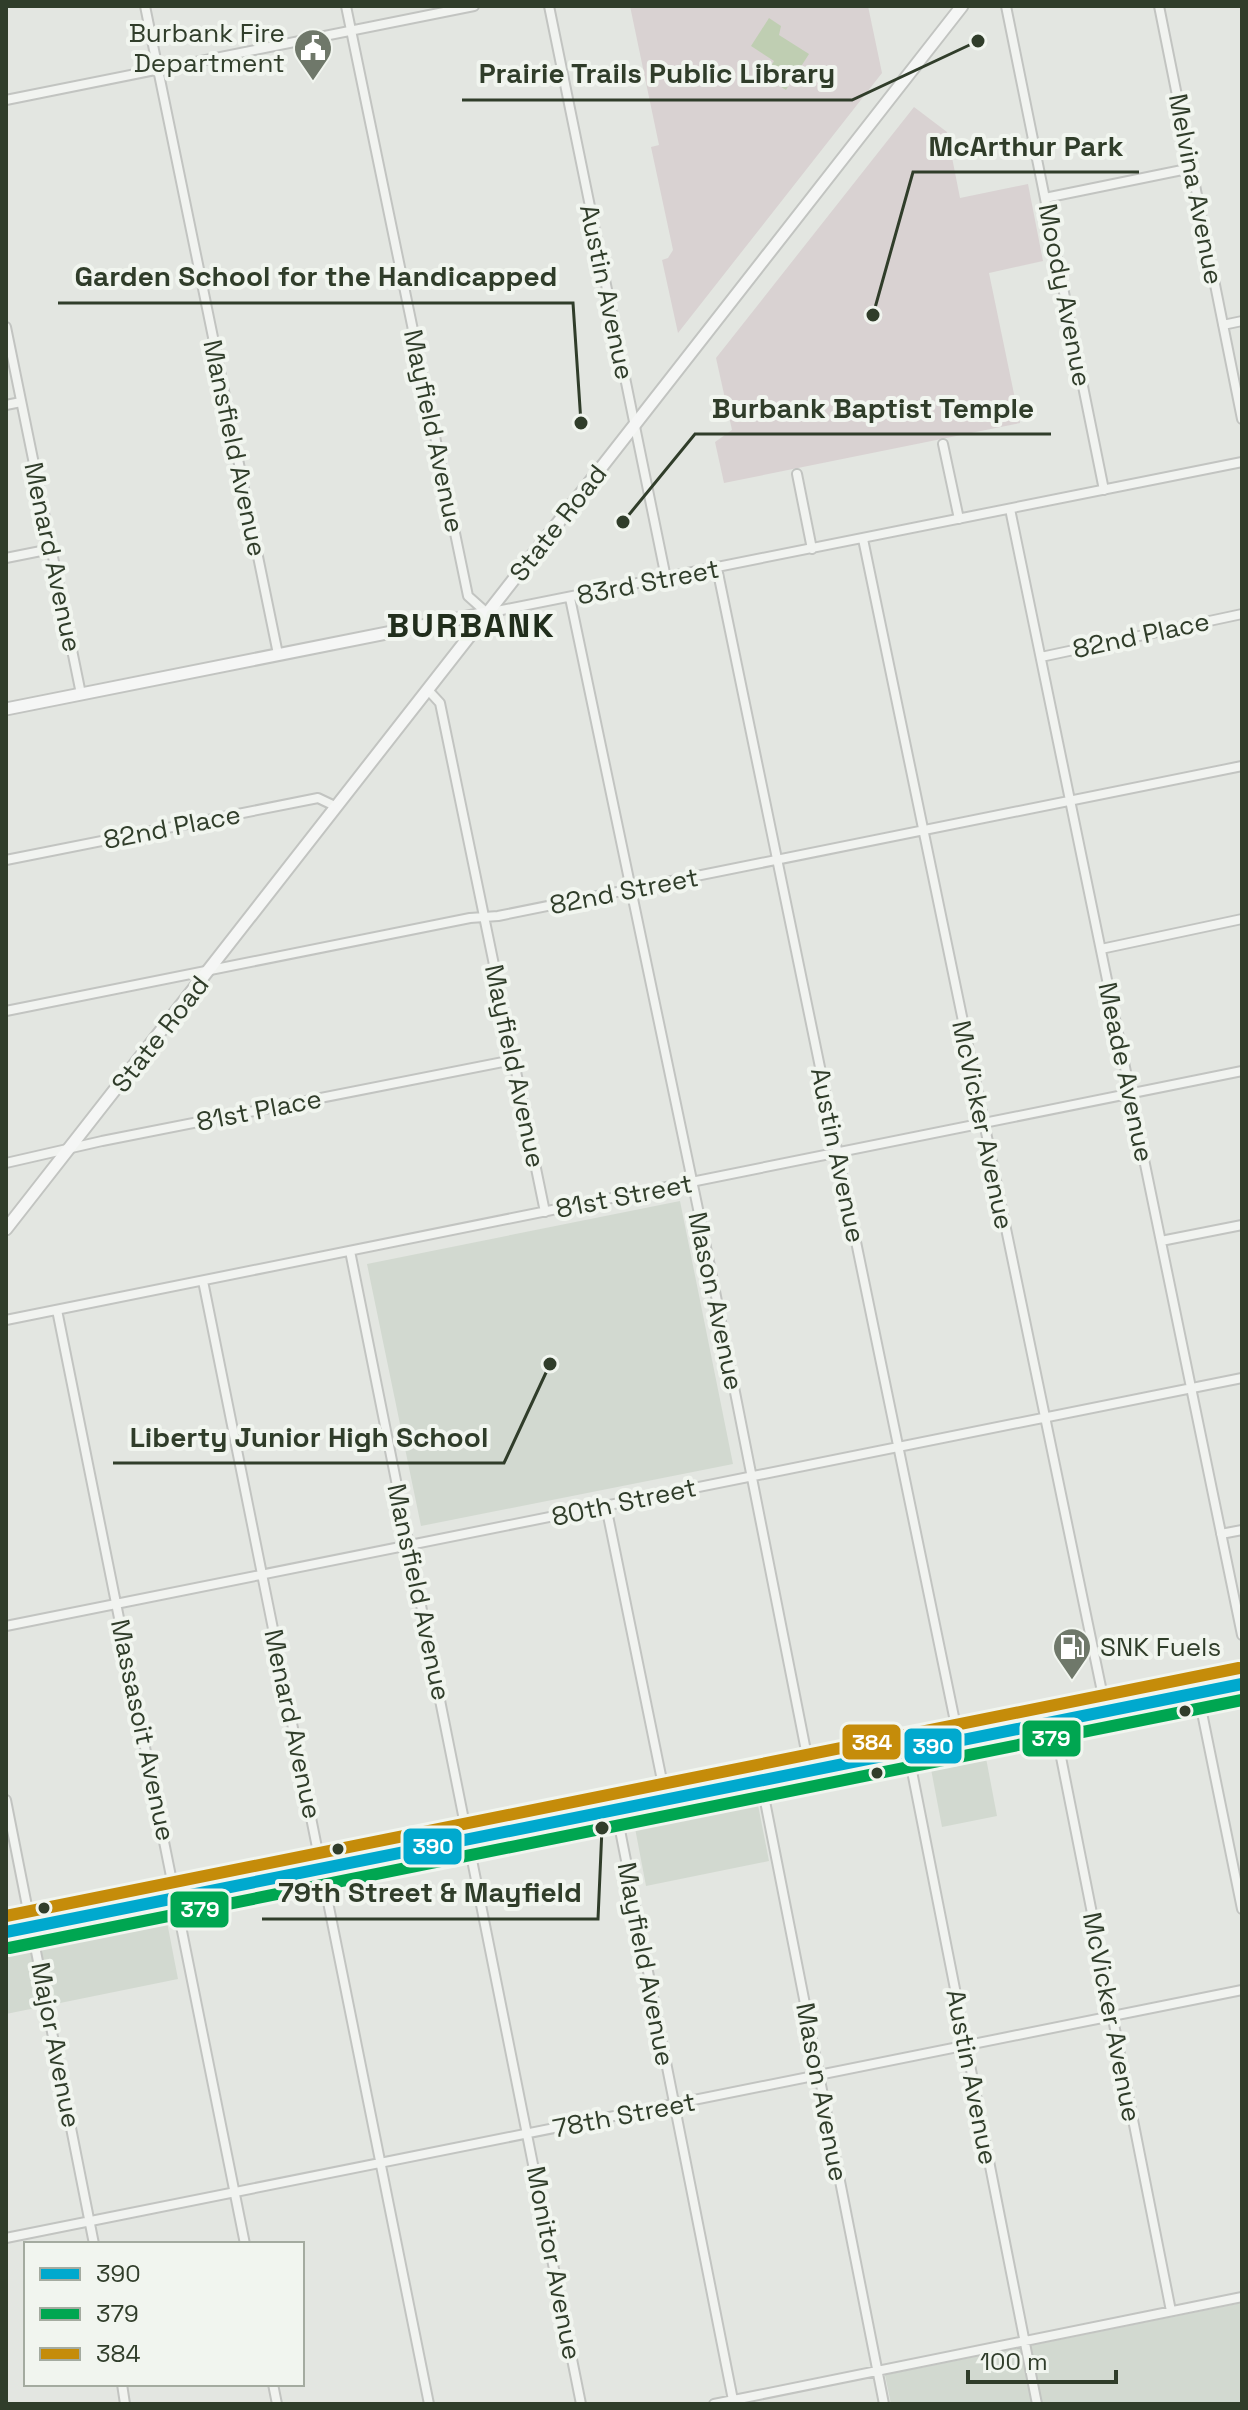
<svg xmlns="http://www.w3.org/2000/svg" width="1248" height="2410" viewBox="0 0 1248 2410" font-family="'Space Grotesk',sans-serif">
  <rect width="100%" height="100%" fill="#e3e6e1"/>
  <!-- built -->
  <path fill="#d2d9d0" d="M680 1201 733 1464 421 1526 367 1264Z
    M986 1758 997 1816 942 1827 931 1769Z
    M757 1800 769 1861 646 1886 635 1828Z
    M167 1922 178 1979 6 2014V1954Z
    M1242 2303V2404H891L885 2375Z"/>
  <!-- green -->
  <path fill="#d9d2d2" d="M630 6H868L882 73 678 333 662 260 668 258 673 250 651 147 659 145Z
    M914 107 947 132 960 198 1028 184 1043 261 989 273 1020 423 724 483 715 442 732 430 716 358Z"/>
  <!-- water -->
  <path fill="#bfceb2" d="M769 18 781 26 779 35 809 54 786 90 765 77 774 61 751 46Z"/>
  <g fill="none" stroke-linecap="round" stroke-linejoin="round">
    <defs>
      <path id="street" d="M145 6 278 654
        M346 6 468 596 487 613 1242 462
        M549 6 666 578
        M1006 6 1104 490
        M1159 6 1242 419
        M6 100 474 6
        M1045 198 1192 168
        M1223 325 1242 321
        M6 327 81 694
        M6 405 21 402
        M943 444 959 519
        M797 474 812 549
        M1010 509 1242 1635
        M863 539 1106 1711
        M6 558 51 549
        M717 568 959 1741
        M570 598 711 1271 810 1771
        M1041 657 1242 614
        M428 690 440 703 545 1212
        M6 860 318 798 337 807
        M1101 949 1242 919
        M6 1011 470 918 498 916 1242 766
        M6 1163 102 1141 513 1060
        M1161 1241 1242 1225
        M350 1251 581 2404
        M203 1281 429 2404
        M57 1310 245 2244
        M6 1320 1242 1071
        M606 1506 666 1800
        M1221 1534 1242 1530
        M6 1626 1242 1378
        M1198 1693 1242 1909
        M1054 1722 1171 2311
        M908 1751 1037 2404
        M761 1781 884 2404
        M6 1800 94 2244
        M616 1810 733 2400
        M6 2238 1242 1990
        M122 2384 125 2404
        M273 2384 277 2404
        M714 2404 1242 2297"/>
      <path id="secondary" d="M6 709 487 613
        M6 1229 962 6
        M6 1932 1242 1684"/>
    </defs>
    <!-- street casing -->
    <use href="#street" stroke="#c2c4c1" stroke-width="12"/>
    <!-- secondary casing -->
    <use href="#secondary" stroke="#c2c4c1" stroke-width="15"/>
    <!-- street -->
    <use href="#street" stroke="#f1f3f0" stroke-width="8"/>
    <!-- secondary -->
    <use href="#secondary" stroke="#f5f6f5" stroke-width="11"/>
    <defs>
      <path id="bus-1" d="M6 1932 1242 1684"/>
      <path id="bus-2" d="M9 1948 1242 1700"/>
      <path id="bus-3" d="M6 1916 1239 1668"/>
    </defs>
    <!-- bus-1 casing -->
    <use href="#bus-1" stroke="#f1f5ef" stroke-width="18"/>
    <!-- bus-2 casing -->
    <use href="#bus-2" stroke="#f1f5ef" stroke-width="18"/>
    <!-- bus-3 casing -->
    <use href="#bus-3" stroke="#f1f5ef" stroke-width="18"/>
    <!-- bus-1 -->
    <use href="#bus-1" stroke="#00a9ce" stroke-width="12"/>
    <!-- bus-2 -->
    <use href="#bus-2" stroke="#00a651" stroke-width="12"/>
    <!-- bus-3 -->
    <use href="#bus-3" stroke="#c58c0a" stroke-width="12"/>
  </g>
  <!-- icons -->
  <defs>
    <symbol id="civic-pin" viewBox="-11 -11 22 30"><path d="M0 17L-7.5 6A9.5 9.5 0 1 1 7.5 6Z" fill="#6f786a" stroke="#f1f5ef"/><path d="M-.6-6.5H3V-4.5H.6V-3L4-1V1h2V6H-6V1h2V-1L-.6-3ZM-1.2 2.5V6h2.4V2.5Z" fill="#fff"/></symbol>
    <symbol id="fuel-pin" viewBox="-11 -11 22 30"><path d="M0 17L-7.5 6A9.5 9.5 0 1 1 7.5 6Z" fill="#6f786a" stroke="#f1f5ef"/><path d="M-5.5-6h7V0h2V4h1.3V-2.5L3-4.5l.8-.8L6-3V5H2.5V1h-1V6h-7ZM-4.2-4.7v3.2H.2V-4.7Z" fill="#fff"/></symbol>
  </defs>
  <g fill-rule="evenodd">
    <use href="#civic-pin" x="291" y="26" width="44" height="60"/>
    <use href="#fuel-pin" x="1050" y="1625" width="44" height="60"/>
  </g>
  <!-- markers -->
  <g fill="#303d2a" stroke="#f1f5ef" stroke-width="3">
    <circle cx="1185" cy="1711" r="7"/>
    <circle cx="877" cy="1773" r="7"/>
    <circle cx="338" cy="1849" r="7"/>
    <circle cx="44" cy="1908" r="7"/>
  </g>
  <g text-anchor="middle" stroke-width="8" stroke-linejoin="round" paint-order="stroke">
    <!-- poi labels -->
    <g font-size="26" fill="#303d2a" stroke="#f1f5ef" text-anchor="end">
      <text x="285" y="42">Burbank Fire<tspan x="285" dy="30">Department</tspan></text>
      <text x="1100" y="1656" text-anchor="start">SNK Fuels</text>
    </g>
    <!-- street labels -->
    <g font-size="26" fill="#303d2a" stroke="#f1f5ef">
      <text transform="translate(1196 189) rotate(79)" y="9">Melvina Avenue</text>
      <text transform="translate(607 292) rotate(78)" y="9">Austin Avenue</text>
      <text transform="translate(1065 295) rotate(79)" y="9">Moody Avenue</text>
      <text transform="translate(434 431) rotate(78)" y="9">Mayfield Avenue</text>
      <text transform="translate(235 448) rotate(78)" y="9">Mansfield Avenue</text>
      <text transform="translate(558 523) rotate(-52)" y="9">State Road</text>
      <text transform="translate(53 557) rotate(78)" y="9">Menard Avenue</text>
      <text transform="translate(648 582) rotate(-11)" y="9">83rd Street</text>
      <text transform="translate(1141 635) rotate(-12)" y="9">82nd Place</text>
      <text transform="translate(172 827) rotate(-11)" y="9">82nd Place</text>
      <text transform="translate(624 891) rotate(-11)" y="9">82nd Street</text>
      <text transform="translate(160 1034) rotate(-52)" y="9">State Road</text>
      <text transform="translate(515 1066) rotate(78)" y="9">Mayfield Avenue</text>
      <text transform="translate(1126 1072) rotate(78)" y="9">Meade Avenue</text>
      <text transform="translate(259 1110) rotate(-11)" y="9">81st Place</text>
      <text transform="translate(983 1125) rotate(78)" y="9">McVicker Avenue</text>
      <text transform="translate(838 1155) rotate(78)" y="9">Austin Avenue</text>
      <text transform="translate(624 1196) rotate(-11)" y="9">81st Street</text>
      <text transform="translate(716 1301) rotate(78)" y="9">Mason Avenue</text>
      <text transform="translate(624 1502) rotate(-12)" y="9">80th Street</text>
      <text transform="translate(419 1592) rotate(78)" y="9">Mansfield Avenue</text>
      <text transform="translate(293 1724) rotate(78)" y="9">Menard Avenue</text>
      <text transform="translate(143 1730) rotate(78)" y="9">Massasoit Avenue</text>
      <text transform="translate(646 1964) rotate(79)" y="9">Mayfield Avenue</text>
      <text transform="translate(1112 2017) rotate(79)" y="9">McVicker Avenue</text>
      <text transform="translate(56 2045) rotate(79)" y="9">Major Avenue</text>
      <text transform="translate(972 2077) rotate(79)" y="9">Austin Avenue</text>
      <text transform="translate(822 2092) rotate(79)" y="9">Mason Avenue</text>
      <text transform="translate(624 2115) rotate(-11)" y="9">78th Street</text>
      <text transform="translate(554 2263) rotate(79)" y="9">Monitor Avenue</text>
    </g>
    <!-- district labels -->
    <g font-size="34" font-weight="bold" letter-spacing="2" fill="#212e1c" stroke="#f1f5ef">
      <text x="471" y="637">BURBANK</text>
    </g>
  </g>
  <!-- callouts -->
  <path fill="none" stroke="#303d2a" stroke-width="3" d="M978 41L852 100H462M873 315L913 172H1139M581 423L573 303H58M623 522L695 434H1051M550 1364L504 1463H113M602 1828L598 1919H262"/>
  <g fill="#303d2a" stroke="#f1f5ef" stroke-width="3">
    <circle cx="978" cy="41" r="8"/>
    <circle cx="873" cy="315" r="8"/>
    <circle cx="581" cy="423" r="8"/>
    <circle cx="623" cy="522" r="8"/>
    <circle cx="550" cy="1364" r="8"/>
    <circle cx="602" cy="1828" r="8"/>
  </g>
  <g font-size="28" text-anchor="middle" font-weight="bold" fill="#303d2a" stroke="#f1f5ef" stroke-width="8" stroke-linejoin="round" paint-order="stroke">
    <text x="657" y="83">Prairie Trails Public Library</text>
    <text x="1026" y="156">McArthur Park</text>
    <text x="316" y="286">Garden School for the Handicapped</text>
    <text x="873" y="418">Burbank Baptist Temple</text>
    <text x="309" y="1447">Liberty Junior High School</text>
    <text x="430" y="1902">79th Street &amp; Mayfield</text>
  </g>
  <g stroke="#f1f5ef" stroke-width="3">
    <rect x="1021" y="1719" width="61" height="39" rx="8" fill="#00a651"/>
    <rect x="841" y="1723" width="61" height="38" rx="8" fill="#c58c0a"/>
    <rect x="903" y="1727" width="60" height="38" rx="8" fill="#00a9ce"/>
    <rect x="402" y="1827" width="61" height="39" rx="8" fill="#00a9ce"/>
    <rect x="169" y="1890" width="61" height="39" rx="8" fill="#00a651"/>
  </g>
  <g font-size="22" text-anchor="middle" font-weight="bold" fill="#fff">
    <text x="1051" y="1746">379</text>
    <text x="872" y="1750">384</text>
    <text x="933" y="1754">390</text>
    <text x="433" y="1854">390</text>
    <text x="200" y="1917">379</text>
  </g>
  <!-- border -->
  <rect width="1248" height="2410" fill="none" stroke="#303d2a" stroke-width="16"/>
  <!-- legend -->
  <rect x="24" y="2242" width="280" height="144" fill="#f1f5ef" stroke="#a4aba0" stroke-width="2"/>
  <rect x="40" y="2268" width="40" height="12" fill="#00a9ce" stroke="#a4aba0" stroke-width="2"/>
  <text x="96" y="2282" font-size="24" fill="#303d2a">390</text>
  <rect x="40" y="2308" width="40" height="12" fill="#00a651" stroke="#a4aba0" stroke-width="2"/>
  <text x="96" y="2322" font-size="24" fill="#303d2a">379</text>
  <rect x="40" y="2348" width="40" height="12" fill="#c58c0a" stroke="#a4aba0" stroke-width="2"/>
  <text x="96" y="2362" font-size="24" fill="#303d2a">384</text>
  <!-- scale -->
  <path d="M968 2370v12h148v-12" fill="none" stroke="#303d2a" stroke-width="4"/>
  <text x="980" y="2370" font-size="24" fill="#303d2a" stroke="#f1f5ef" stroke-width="6" paint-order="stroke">100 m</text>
</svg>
